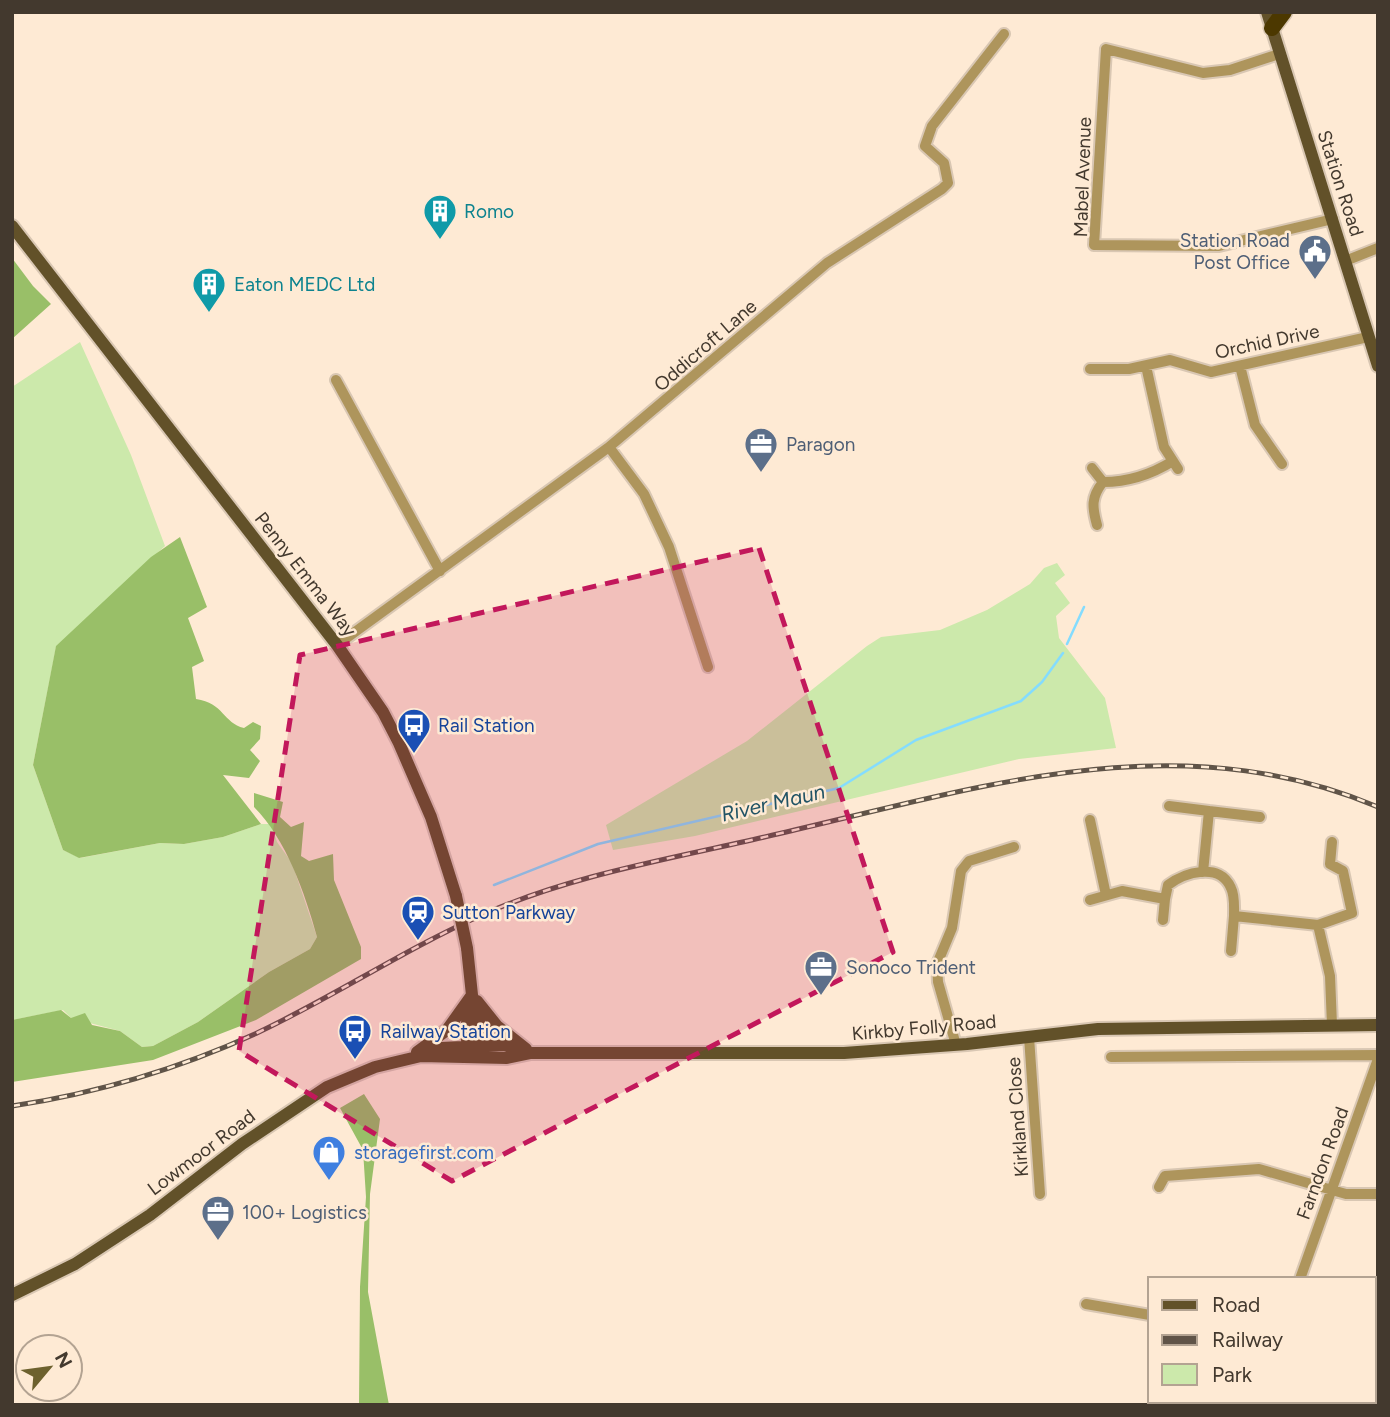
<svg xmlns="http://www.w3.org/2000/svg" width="1390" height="1417" viewBox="0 0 1390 1417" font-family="Figtree,sans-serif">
  <rect width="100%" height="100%" fill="#feead4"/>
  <!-- green -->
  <path fill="#cce9ab" d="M80 342 131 455 165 546 56 647 33 765 63 850 80 858 160 843 184 844 223 837 261 824H271L277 842 292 863 317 937 310 949 269 972 198 1022 153 1046 142 1047 120 1031 71 1018 63 1010 12 1020V387Z
    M1057 563 1065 575 1055 583 1070 603 1056 616 1059 638 1105 698 1116 748 1019 759 695 836 613 850 606 825 747 741 867 646 881 637 940 630 987 610 1030 584 1044 568Z"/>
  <!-- forest -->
  <path fill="#99bf68" d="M12 258 33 286 51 304 12 339Z
    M180 537 207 607 188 618 204 661 192 667 196 699C224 703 223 723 244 728L253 722 261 726 260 739 250 750 260 761 249 778 223 775 261 824 223 837 184 844 160 843 79 858 63 850 33 765 56 646 151 557Z
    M254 793 283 802 280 817 291 827 304 822 301 856 309 861 333 854 334 880 361 947V959L256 1020 153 1060 12 1082V1020L61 1010 71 1018 85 1013 92 1025 120 1031 142 1047 153 1046 198 1022 269 972 310 949 317 937C305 893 286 839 254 807Z
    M364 1094 380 1119 370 1194 368 1292 389 1405H359L360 1287 366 1197 363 1150 340 1108Z"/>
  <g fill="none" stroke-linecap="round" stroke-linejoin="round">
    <!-- stream -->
    <path stroke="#84dcfe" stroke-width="2.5" d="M1067 644 1084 607
      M494 885 598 844 839 788 916 740 1021 701 1042 682 1063 653"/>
    <defs>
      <path id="minor" d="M1279 54 1230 70 1203 73 1106 49 1094 245 1219 246 1333 219
        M1345 261 1378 248
        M1146 366 1164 447 1178 469
        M1240 366 1255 425 1282 464
        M1090 369H1129L1170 360 1211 372 1368 337
        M336 380 440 571
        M609 447 644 494 669 547 708 667
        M1092 468 1103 482
        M1097 525C1092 507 1091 497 1103 482 1128 482 1152 474 1173 461
        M337 645 609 447 827 263 942 189 948 183 944 163 925 146 932 126 1004 34
        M1169 806 1209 811
        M1090 820 1106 895
        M1203 872 1209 811 1260 817
        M1090 900 1122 891 1165 899 1168 885C1184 873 1220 861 1231 888 1235 896 1234 907 1234 916L1318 925
        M1163 920 1165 899
        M1231 951 1234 916
        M1332 1025 1330 976 1318 925 1352 913 1343 871 1330 864 1332 842
        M1029 1037 1040 1194
        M956 1045 938 982 937 964 952 928 961 871 969 861 1014 847
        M1111 1057 1378 1055
        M1159 1187 1165 1176 1259 1169 1346 1194H1378
        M1300 1279 1378 1059
        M1086 1304 1150 1315
        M1374 1343H1378
        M1256 1405 1257 1401"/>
      <path id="major" d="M1267 12 1378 366
        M12 226 337 645 383 712 399 743 431 817 456 896
        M467 948 472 995 479 1020 477 1052
        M477 1001 497 1026 526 1049
        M471 1002C467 1019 463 1037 471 1053
        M417 1052 447 1030 472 995
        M421 1056 507 1058 531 1053H844L967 1044 1098 1029 1378 1025
        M12 1295 75 1264 150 1215 242 1144 327 1087 375 1067 421 1056 441 1048 504 1045 528 1052"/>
      <path id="highway" d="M1272 28 1284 12"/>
    </defs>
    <!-- minor casing -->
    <use href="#minor" stroke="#d9c7b3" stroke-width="14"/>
    <!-- major casing -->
    <use href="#major" stroke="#d9c7b3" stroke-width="16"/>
    <!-- highway casing -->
    <use href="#highway" stroke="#d9c7b3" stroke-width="19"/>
    <!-- minor -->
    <use href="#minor" stroke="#ae955c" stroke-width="10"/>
    <!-- major -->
    <use href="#major" stroke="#625129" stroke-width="12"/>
    <!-- highway -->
    <use href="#highway" stroke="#4c3800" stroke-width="16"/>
    <defs>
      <path id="rail" d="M12 1106C98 1093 181 1068 259 1032 335 996 405 949 482 915 573 874 676 858 773 835 975 789 1175 721 1378 807"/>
    </defs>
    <!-- rail casing -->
    <use href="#rail" stroke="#605448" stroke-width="5"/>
    <!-- rail -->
    <use href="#rail" stroke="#feead4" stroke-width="2.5" stroke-dasharray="8" stroke-linecap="butt"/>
    <defs>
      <path id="major-bridge" d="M456 896 467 948"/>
    </defs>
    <!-- major-bridge casing -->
    <use href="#major-bridge" stroke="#d9c7b3" stroke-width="16" stroke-linecap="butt"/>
    <!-- major-bridge -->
    <use href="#major-bridge" stroke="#625129" stroke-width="12"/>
  </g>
  <!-- marked area -->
  <path fill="#c2185b" fill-opacity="0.2" stroke="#c2185b" stroke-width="5" stroke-dasharray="14 9" stroke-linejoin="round" d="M759 548 893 952 452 1181 239 1051 300 655Z"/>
  <!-- icons -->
  <defs>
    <symbol id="building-pin" viewBox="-11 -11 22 30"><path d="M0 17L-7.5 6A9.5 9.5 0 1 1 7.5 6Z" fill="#0f9aa8" stroke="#feead4"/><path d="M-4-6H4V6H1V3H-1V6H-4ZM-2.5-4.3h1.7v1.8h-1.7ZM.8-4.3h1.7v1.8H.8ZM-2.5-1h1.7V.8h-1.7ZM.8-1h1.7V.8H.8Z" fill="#fff"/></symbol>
    <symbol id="civic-pin" viewBox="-11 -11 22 30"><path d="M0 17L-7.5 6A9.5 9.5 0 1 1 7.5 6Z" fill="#5c6f8a" stroke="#feead4"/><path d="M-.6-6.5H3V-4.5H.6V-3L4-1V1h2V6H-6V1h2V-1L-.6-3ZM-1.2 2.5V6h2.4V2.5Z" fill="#fff"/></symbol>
    <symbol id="office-pin" viewBox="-11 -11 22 30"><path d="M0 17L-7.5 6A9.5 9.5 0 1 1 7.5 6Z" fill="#5c6f8a" stroke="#feead4"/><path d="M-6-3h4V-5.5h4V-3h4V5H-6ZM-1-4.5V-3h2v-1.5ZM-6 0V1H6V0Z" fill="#fff"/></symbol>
    <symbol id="bus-pin" viewBox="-11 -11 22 30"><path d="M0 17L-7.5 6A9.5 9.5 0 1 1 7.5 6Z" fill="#1a4fb4" stroke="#feead4"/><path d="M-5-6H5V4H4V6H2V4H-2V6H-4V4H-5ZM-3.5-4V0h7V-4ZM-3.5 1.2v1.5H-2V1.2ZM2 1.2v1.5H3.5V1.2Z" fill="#fff"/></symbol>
    <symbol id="station-pin" viewBox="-11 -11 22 30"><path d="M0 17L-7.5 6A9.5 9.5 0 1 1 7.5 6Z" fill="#1a4fb4" stroke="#feead4"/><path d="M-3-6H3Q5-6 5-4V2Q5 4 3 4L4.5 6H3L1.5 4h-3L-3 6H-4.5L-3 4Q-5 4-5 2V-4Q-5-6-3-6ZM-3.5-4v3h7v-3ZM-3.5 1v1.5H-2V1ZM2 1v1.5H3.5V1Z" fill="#fff"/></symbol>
    <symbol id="shop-pin" viewBox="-11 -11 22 30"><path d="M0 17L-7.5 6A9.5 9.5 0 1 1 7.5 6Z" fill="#3f7fe0" stroke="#feead4"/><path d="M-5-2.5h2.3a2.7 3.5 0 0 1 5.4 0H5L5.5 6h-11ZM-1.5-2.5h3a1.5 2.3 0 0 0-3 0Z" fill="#fff"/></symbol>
  </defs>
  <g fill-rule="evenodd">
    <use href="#building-pin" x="421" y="192" width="38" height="52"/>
    <use href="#civic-pin" x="1296" y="232" width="38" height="52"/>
    <use href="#building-pin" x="190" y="265" width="38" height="52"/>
    <use href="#office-pin" x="742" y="425" width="38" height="52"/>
    <use href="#bus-pin" x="395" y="706" width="38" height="52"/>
    <use href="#station-pin" x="399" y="893" width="38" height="52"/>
    <use href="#office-pin" x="802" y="948" width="38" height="52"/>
    <use href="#bus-pin" x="336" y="1012" width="38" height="52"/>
    <use href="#shop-pin" x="310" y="1133" width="38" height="52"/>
    <use href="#office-pin" x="199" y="1193" width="38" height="52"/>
  </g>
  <g text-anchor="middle" stroke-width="5" stroke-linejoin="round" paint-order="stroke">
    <!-- street labels -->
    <g font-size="19" fill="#43392e" stroke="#feead4">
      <text transform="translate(1082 177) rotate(-88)" y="7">Mabel Avenue</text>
      <text transform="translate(1341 183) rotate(72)" y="7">Station Road</text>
      <text transform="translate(1267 341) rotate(-12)" y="7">Orchid Drive</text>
      <text transform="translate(705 345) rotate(-41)" y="7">Oddicroft Lane</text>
      <text transform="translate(306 574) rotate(52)" y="7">Penny Emma Way</text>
      <text transform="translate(924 1027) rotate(-5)" y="7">Kirkby Folly Road</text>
      <text transform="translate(1017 1117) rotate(-94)" y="7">Kirkland Close</text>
      <text transform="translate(201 1152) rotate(-37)" y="7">Lowmoor Road</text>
      <text transform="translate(1322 1163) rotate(-70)" y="7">Farndon Road</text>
    </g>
    <!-- culture labels -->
    <g font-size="19" fill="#0d838f" stroke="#feead4" text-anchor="start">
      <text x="464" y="218">Romo</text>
      <text x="234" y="291">Eaton MEDC Ltd</text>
    </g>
    <!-- service labels -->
    <g font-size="19" fill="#4e5e75" stroke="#feead4" text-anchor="start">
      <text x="1290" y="247" text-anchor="end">Station Road<tspan x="1290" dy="22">Post Office</tspan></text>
      <text x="786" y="451">Paragon</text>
      <text x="846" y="974">Sonoco Trident</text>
      <text x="242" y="1219">100+ Logistics</text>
    </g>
    <!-- transit labels -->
    <g font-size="19" fill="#164399" stroke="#feead4" text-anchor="start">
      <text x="438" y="732">Rail Station</text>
      <text x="442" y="919">Sutton Parkway</text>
      <text x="380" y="1038">Railway Station</text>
    </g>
    <!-- shop labels -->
    <g font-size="19" fill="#366cbe" stroke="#feead4" text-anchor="start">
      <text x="354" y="1159">storagefirst.com</text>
    </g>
    <!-- water labels -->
    <g font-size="21" font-style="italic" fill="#215365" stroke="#feead4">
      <text transform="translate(773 803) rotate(-13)" y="7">River Maun</text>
    </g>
  </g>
  <!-- border -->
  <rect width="1390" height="1417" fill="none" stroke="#43392e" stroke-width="28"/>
  <!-- legend -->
  <rect x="1148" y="1277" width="228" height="126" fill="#feead4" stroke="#b3a392" stroke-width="2"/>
  <rect x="1162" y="1300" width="35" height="10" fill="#625129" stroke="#b3a392" stroke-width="2"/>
  <text x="1212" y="1312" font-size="21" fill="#43392e">Road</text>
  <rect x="1162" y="1335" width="35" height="10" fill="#605448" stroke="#b3a392" stroke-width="2"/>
  <text x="1212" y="1347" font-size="21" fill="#43392e">Railway</text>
  <rect x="1162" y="1364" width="35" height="21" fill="#cce9ab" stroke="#b3a392" stroke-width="2"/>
  <text x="1212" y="1382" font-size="21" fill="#43392e">Park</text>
  <!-- north arrow -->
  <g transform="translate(49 1368) rotate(61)"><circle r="33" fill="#feead4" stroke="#b3a392" stroke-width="2"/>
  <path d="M0-5L12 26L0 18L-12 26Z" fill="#6d612e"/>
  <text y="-10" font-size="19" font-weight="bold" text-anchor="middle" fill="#43392e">N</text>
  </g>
</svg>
